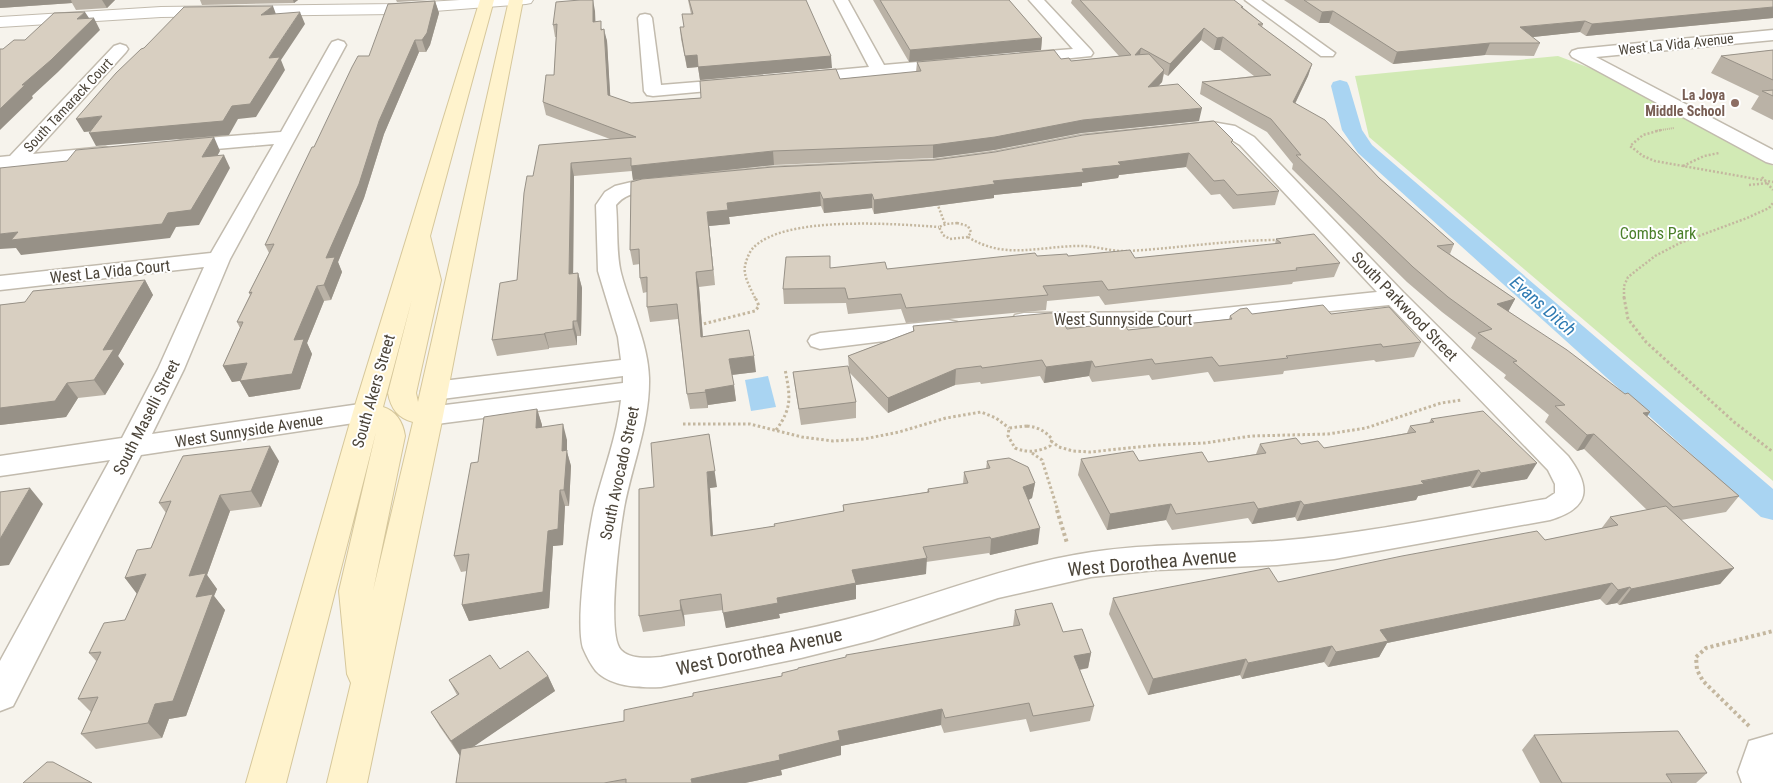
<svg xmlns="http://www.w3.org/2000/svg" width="1773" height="783" viewBox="0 0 1773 783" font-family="'Roboto Condensed',sans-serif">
  <rect width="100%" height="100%" fill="#f6f3ec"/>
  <!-- green -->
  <path fill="#d2eab5" d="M1558 56 1598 71 1773 166V481L1369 137 1355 76Z"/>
  <!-- water -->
  <path fill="#a9d4f2" d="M768 376 776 407 751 411 745 380Z"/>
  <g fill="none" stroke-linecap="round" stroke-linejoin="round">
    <!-- canal -->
    <path fill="#a9d4f2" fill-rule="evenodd" d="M1340 80 1347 82 1349 86 1362 130 1372 145 1773 489V520L1761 517 1358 153 1342 130 1331 86 1333 82Z"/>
    <defs>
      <path id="minor" d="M834 0H848L884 65 952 59 958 61 960 64 958 67 952 69 804 83 798 82 796 78 798 74 804 73 869 67Z
        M1029 0H1044L1091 50 1093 53 1091 56 1023 63 1017 61 1015 58 1017 55 1023 53 1073 49Z
        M1245 0H1261L1335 53 1333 56H1321Z
        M645 14 650 15 652 18 661 85 735 79 741 80 743 84 741 88 653 96 647 95 644 91 638 18 640 15Z
        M1773 30V40L1596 57 1773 150V164L1766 162 1572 57 1570 54 1572 51 1578 49Z
        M338 40 344 42 346 45 230 259 184 369 152 434 367 403 377 406 380 412 377 418 367 421 141 455 13 706 0 711V661L110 460 0 476V456L122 438 158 369 204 267 0 290V276L211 253 274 144 182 152 175 150 173 146 175 142 182 140 281 132 330 45 332 42Z
        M120 44 126 46 128 49 126 52 33 154 105 147 112 149 114 153 112 157 0 169V157L10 156 114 46Z
        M1212 122 1235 126 1254 137 1403 292 1568 456C1592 488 1590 508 1550 520L1334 559 1277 565 1156 570 1091 577 998 598 873 640 801 658 661 687C641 688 611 687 596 671 591 665 586 655 583 648 575 620 588 537 594 508 603 472 617 437 621 400L429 425 419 422 416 416 419 410 429 407 623 383V376L434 400 425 397 421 391 425 385 434 382 621 360 618 337 598 271 596 205 605 192 615 186 644 179 774 167 933 160 994 152 1081 135ZM1212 132 1224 135 1240 145 1377 292 1186 312 1024 313 1015 315 1012 320 1015 325 1024 327 1186 326 1389 305 1548 470 1555 484V493L1546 499C1457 514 1367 534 1277 541 1215 545 1153 543 1092 552 1017 563 946 591 874 612 804 632 732 643 661 657 649 658 631 660 621 650 606 635 620 531 624 508 632 465 650 423 649 378 648 342 630 308 621 273 616 254 618 226 616 205 623 196 633 193 644 191L774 179 933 172 994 164 1081 147Z
        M948 320 957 322 960 327 957 332 820 349 811 346 808 341 811 336 820 333Z
        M1773 734V783H1742L1738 772 1749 741Z"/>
      <path id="tertiary" d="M460 0H533L531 3 526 4 395 14 161 17 0 27V17L161 7 395 4Z"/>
      <path id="secondary" d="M480 0H494L430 236 441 280 416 393 418 402 509 0H523L443 416 367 783H327L351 683 347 674 339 591 376 432 286 783H246L353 412ZM412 299 388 393C391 409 398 418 413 422L373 591 405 436C403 422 396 411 383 407Z"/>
    </defs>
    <!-- minor casing -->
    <use href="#minor" stroke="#c2bbae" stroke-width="3"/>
    <!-- tertiary casing -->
    <use href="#tertiary" stroke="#c2bbae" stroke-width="2"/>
    <!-- secondary casing -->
    <use href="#secondary" stroke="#d6c79b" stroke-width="2"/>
    <!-- path-far3 -->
    <path stroke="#c4b79f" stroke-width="2" stroke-dasharray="1 1" stroke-linecap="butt" d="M1655 131 1674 128"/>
    <!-- path-far2 -->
    <path stroke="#c4b79f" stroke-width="2.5" stroke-dasharray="2 2" stroke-linecap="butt" d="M1661 130 1643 135 1630 146 1643 156 1655 161 1773 182
      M1683 166 1704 156 1719 153
      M1762 177 1773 190
      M1749 185 1768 183
      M937 203 945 224
      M957 223 968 226 971 232 968 237 950 239 943 235 939 227 946 224Z
      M968 237C1006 261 1042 245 1084 246 1099 247 1114 252 1129 251 1179 248 1228 240 1278 240
      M755 298C751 289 743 276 745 266 746 261 749 252 753 248 784 215 896 224 939 227
      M1624 298V286L1628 277 1655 256 1680 243 1747 218 1769 208 1773 203"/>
    <!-- path-far1 -->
    <path stroke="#c4b79f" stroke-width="3" stroke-dasharray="2.5 2.5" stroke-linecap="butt" d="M1624 297 1628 319 1646 342 1734 422 1773 452
      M699 325 755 311 759 306 755 297
      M683 424H750L802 437 833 441 864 439 899 432 946 418 981 412 996 418 1009 428
      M1027 426C1038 427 1045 431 1052 439L1050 446C1038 452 1027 453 1015 448L1008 436 1009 428Z
      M776 430C793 407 790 396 785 369
      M1051 441 1059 447 1073 451 1090 452 1158 445 1205 443 1251 436 1328 434 1366 428 1441 403 1462 400
      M1032 453 1042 460 1058 511"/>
    <!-- path -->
    <path stroke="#c4b79f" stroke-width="4" stroke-dasharray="3 3" stroke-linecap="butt" d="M1057 510 1067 543
      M1749 726 1703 681 1697 670 1696 657 1706 648 1773 631"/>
    <!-- minor -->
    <use href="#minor" fill="#fff" fill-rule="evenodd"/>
    <!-- tertiary -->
    <use href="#tertiary" fill="#fff" fill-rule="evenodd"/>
    <!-- secondary -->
    <use href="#secondary" fill="#fff3cd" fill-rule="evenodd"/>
  </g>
  <!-- wall -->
  <path fill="#bab2a6" d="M0 0H115L107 8 76 10 72 3 0 8Z
    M200 0H298L294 3 202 5Z
    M396 0H430L397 2Z
    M688 0H806L832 68 700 80 698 67 687 68 681 39 680 27H684L691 14Z
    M873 0H1009L1042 38 1041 50 909 62Z
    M1072 0H1234L1263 24 1262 27 1312 64 1308 76 1295 104 1454 244 1450 254 1515 299 1508 311 1650 412 1647 416 1739 496 1726 512 1681 520 1734 568 1720 584 1619 605 1617 603 1606 605 1600 599 1387 643 1379 657 1328 667 1324 662 1242 679 1240 675 1148 695 1109 614 1113 598 1278 582 1545 540 1601 529 1610 517 1647 510 1584 449 1577 451 1545 422 1549 415 1504 378 1506 375 1471 348 1476 338 1442 312 1407 282 1292 169 1293 164 1267 132 1200 94 1202 82 1254 76 1220 50H1214L1201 40 1168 76 1164 74 1162 82 1158 86 1199 121 1081 133 994 150 933 158 774 165 633 180 632 171 574 176 573 274 578 273 582 288 581 336H577V345L549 348V349L497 356 492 340 517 280 533 176 610 139 546 115 543 102 554 75 556 37H555L553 25 595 11V22L603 30 607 41 610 96 631 103 701 98 840 79 916 72 917 62 1061 59 1071 61 1119 56 1071 3Z
    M1284 0H1773V18L1586 36 1580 32 1532 37 1540 43 1534 56 1485 55 1393 64 1329 23H1319Z
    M435 1 439 13 430 45 426 52H419L384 134 364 198 338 262 342 272 331 300 324 301 307 343 312 354 300 389 249 397 240 381 232 382 223 366 240 328 237 322 250 295 249 293 269 253 265 245 314 147 369 56Z
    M1773 50V120L1751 109 1759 96 1711 73 1721 56Z
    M1232 144 1279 191 1275 205 1233 209 1220 194 1211 195 1186 167 1119 175 1118 178 1082 183V186L994 195V198L874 214 872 208 824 213 821 206 729 217 730 224 709 226 715 285 699 287 703 337 756 372 732 375 736 401 708 405V408L690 409 687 394 678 319 650 322 647 307V292L643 293 640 278V264L633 265 630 250 631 182 934 160Z
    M1276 239 1340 263 1334 277 1293 282 1292 284 1105 305 1099 296 1047 301 1046 310 906 323 901 309 848 314 846 303 784 304 783 289 830 268 887 269 1037 256H1068L1135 258 1275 244Z
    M145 280 153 295 118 356 124 364 105 395 78 398 66 417 0 425V305L25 302Z
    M1252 314H1331L1421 342 1414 357 1376 362 1374 360 1284 371 1283 374 1214 382 1208 372 1152 380 1149 375 1092 382 1089 376 1044 383 1040 376 981 384 980 382 955 385 888 413 849 372 856 402V418L801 425 795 387 793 372 849 370 848 356 913 331V326L1128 330 1229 319 1230 316Z
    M537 409 542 425V427L567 440V452L571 466 569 506H565L563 545 553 546 549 608 469 621 462 605 467 571 461 572 454 556 478 462Z
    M1431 419 1527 479 1472 488 1470 486 1418 496 1416 500 1297 521 1295 517 1252 524 1248 518 1172 530 1166 520 1107 530 1078 475 1081 459 1139 461 1208 462 1256 454 1260 444H1301L1324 448 1407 433 1410 426 1429 423Z
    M279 461 261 507 230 511 207 575 217 589 214 596 225 610 186 716 169 719 162 738 96 749 81 734 91 712 78 699 97 662 89 653 125 620 137 593 125 578 151 548 166 513 159 503Z
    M987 461 1035 483 1032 498 1029 500 1038 544 990 555 989 553 926 562V574L856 585V599L779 614 780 618 726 628 723 610 684 615 685 626 643 632 639 616 654 487H717L710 488 713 536 774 526 843 511V505L927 492 928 489 963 484 964 472 986 469Z
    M1015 610 1063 632 1091 653 1088 668 1080 670 1094 706 1090 721 1030 732 1026 719 944 733 941 725 841 746V755L781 770 782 775 745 783H456L460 756 440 727 431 712 457 695 449 680 500 669 548 676 555 691 472 747 624 721 693 696 782 676 1013 626Z
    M1534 735 1707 773 1696 783H1540L1522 750Z"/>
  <!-- shaded-wall -->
  <path fill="#979187" d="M0 0H71L72 3 0 8Z
    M102 0H115L107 8Z
    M293 0H298L294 3Z
    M593 0 595 11 596 34 593 22Z
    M435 1 439 13 430 45 426 52 422 40Z
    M273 6 277 17 261 15Z
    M1773 7V18L1586 36 1592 24Z
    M1333 11 1329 23H1319L1322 12Z
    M85 12 91 21 94 18 100 30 58 72 32 96 33 98 0 130V109L77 19Z
    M300 12 305 24 281 60 285 70 256 117 238 119 229 135 96 146 89 133 232 106 269 58Z
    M1585 21 1580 32 1515 39 1520 27Z
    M1204 28 1201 40 1168 76 1170 64Z
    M604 29 607 41 611 108 608 95Z
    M1223 37 1220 50H1214L1217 38Z
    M1042 38 1041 50 909 62 910 50Z
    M415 40 419 52 384 134 364 198 338 262 342 272 331 300 324 285 326 258 379 121Z
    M1490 43 1485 55 1393 64 1397 52Z
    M1141 48 1139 60 1135 55Z
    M697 55 831 56 832 68 700 80 698 67 687 68 685 56Z
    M1312 64 1308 76 1289 116 1293 102Z
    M1164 70 1162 82 1145 100 1148 87Z
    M1202 108 1199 121 1081 133 994 150 933 158V145L1083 120Z
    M102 116 109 130 84 132 76 119Z
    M214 137 220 151 209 171 202 157Z
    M773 151 774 165 633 180 631 166Z
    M1189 153 1186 167 1119 175 1118 178 1082 183V186L994 195V198L874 214V200L993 181 1082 169 1118 162Z
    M224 155 230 168 199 225 176 227 170 238 21 255 16 248 0 249V234L168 213Z
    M571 163 574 176 573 289 569 274Z
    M820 192 821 206 729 217 730 224 709 226 715 285 707 212 727 203Z
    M872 194V208L824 213 823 199Z
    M696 272 699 287 704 352 701 337Z
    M578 273 582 288 581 336 577 321Z
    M145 280 153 295 118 356 124 364 105 395 94 380 103 350Z
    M317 286 324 301 307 343 312 354 300 389 249 397 240 381 294 340Z
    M1515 299 1507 314 1497 304Z
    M573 321 577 336V345L573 329Z
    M545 333 549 348V349L544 334Z
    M754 356 756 372 731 375 729 359Z
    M1092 361 1089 376 1044 383 1046 367Z
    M247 363 256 378 232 382 223 366Z
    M956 369 955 385 888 413V398Z
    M67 383 78 398 66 417 0 425V408Z
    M734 385 736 401 708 405V408L705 390Z
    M537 409 542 425 541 444 536 428Z
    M1650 412 1640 427 1643 413Z
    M563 424 567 440V452L571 466 569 506 564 490 562 451Z
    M709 434 717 487 710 488 714 552 711 536 707 472Z
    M1594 434 1584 449 1577 451 1587 435Z
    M270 446 279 461 261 507 251 491Z
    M1537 463 1527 479 1472 488 1481 473Z
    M1479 470 1470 486 1418 496 1416 500 1297 521 1304 505Z
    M1035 483 1032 498 1021 503 1023 487Z
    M30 488 43 504 9 565 0 566V539Z
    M560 490 565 506 563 545 553 546 549 608 469 621 462 605 548 531Z
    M220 495 230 511 207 575 217 589 214 596 225 610 186 716 169 719 162 738 148 723 196 597 189 576Z
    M1301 501 1295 517 1252 524 1258 509Z
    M1171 504 1166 520 1107 530 1110 514Z
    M1040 528 1038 544 990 555 991 539Z
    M927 558 926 574 856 585V599L779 614 780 618 726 628 723 613 777 598 852 570Z
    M1734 568 1720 584 1619 605 1631 589Z
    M146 574 137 594 125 578Z
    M1612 583 1600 599 1387 643 1379 657 1328 667 1336 652 1380 630Z
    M1630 587 1617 603 1606 605 1618 590Z
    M680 600 684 615 685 626 681 610Z
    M1332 646 1324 662 1242 679 1248 663Z
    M1091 653 1088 668 1071 671 1074 656Z
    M1246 659 1240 675 1148 695 1153 679Z
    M548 676 555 691 460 756 451 741Z
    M942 709 941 725 841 746V755L781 770 782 775 745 783H692L691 779 779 755 838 731Z"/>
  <!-- building -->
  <path fill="#d8cfc1" stroke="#979187" d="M580 0H593V22L601 21V30L604 29 608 95 631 103 701 98 700 81 836 69 840 79 921 71 917 62 1054 50 1061 59 1069 58 1071 61 1131 55 1080 0H1234L1243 7H1241L1263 24H1258L1312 64 1293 102 1325 120 1379 178 1454 244 1437 246 1515 299 1497 304 1567 350 1625 394 1628 393 1650 412 1643 413 1739 496 1673 507 1594 434 1587 435 1555 406 1565 405 1513 362 1517 361 1478 333 1492 329 1448 297 1413 267 1296 155H1301L1271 119 1202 82 1271 75 1223 37 1217 38 1204 28 1170 64 1141 48 1135 55 1149 54 1164 70 1148 87 1178 84 1202 108 1083 120 995 137 933 145 773 151 631 166V158L571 163 569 274 578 273 577 321H573V329L545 333 544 334 492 340 500 283 517 280 524 193 527 176H533L539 145 636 137 543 102 546 75H554L557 24 553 25 556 2Z
    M689 0H806L831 56 698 67 697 55 685 56 680 27H684L682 14H693Z
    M880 0H1009L1042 38 910 50Z
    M1304 0H1773V7L1592 24 1585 21 1520 27 1540 43H1490L1397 52 1333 11 1322 12Z
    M435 1 427 33 422 40H415L379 121 359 184 326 258 335 257 324 285 317 286 294 340 304 339 292 374 240 381 247 363 223 366 243 322H237L252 292 249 293 274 244 265 245 297 178 312 147H314L352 67 358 56H369L388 4Z
    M273 6 261 15 300 12 269 58 280 57 250 104 232 106 223 121 89 133 102 116 76 119 116 73 141 49 144 48 184 7Z
    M85 12 77 19 94 18 51 60 22 85H25L0 109V49H3L14 40H25L54 13Z
    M1773 50V80L1721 56Z
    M1773 90V96L1762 91Z
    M1214 121 1233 140 1231 142 1279 191 1237 195 1224 180 1214 181 1189 153 1118 162 1121 165 1082 169 1084 172 993 181 995 184 874 200 872 194 823 199 820 192 727 203 728 210 707 212 713 270 696 272 701 337 749 330 754 356 729 359 734 385 705 390 706 392 687 394 677 304 647 307V277L640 278 639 249 630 250 631 182 642 179 773 167 934 160 995 152 1083 135Z
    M214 137 202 157 224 155 191 210 168 213 162 224 11 240 18 232 0 234V168L67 161 76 150Z
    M1314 234 1340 263 1296 268 1297 270 1108 290 1102 281 1043 286 1048 295 906 308 901 294 848 299 845 288 783 289 786 257 830 256V268L885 262 887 269 1035 253 1037 256 1067 254 1068 256 1130 250 1135 258 1281 243 1276 239Z
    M145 280 103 350 114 349 94 380 67 383 55 401 0 408V305L25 302 33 291Z
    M1323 305 1331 314 1389 307 1421 342 1383 347 1381 344 1286 356 1288 358 1219 366 1212 357 1155 364 1152 359 1095 367 1092 361 1046 367 1042 360 982 368 981 366 956 369 888 398 848 356 914 331 913 326 1050 313H1058L1067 329 1123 322 1128 330 1232 319 1230 316 1240 309 1247 308 1252 314Z
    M848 366 856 402 799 409 793 372Z
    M537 409 536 428 563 424 562 451 567 450 564 490H560L558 529 548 531 543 592 462 605 469 554 454 556 471 463 478 462 484 417Z
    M1483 411 1537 463 1481 473 1479 470 1421 481 1424 484 1304 505 1301 501 1258 509 1254 502 1176 514 1171 504 1110 514 1081 459 1133 451 1139 461 1202 452 1208 462 1266 453 1260 444 1296 438 1301 444 1318 441 1324 448 1416 432 1410 426 1434 422 1431 419Z
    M709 434 715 471 707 472 711 536 775 526 774 524 844 511 843 505 929 492 928 489 968 483 964 472 990 468 987 461 1009 458 1028 467 1035 483 1023 487 1040 528 991 539 990 537 923 547 927 558 852 570 856 583 777 598 778 603 723 613 721 594 680 600 681 610 639 616V489L654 487 651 443Z
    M270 446 251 491 220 495 189 576 206 573 196 597 213 594 173 701 155 704 148 723 81 734 98 697 78 699 101 652 89 653 104 623 125 620 146 574 125 578 137 550 151 548 171 501 159 503 183 456Z
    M30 488 0 539V492Z
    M1666 506 1734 568 1631 589 1630 587 1618 590 1612 583 1380 630 1388 641 1336 652 1332 646 1248 663 1246 659 1153 679 1113 598 1269 568 1278 582 1402 556 1537 531 1545 540 1618 525 1610 517Z
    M1052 603 1063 632 1082 629 1091 653 1074 656 1094 706 1033 716 1029 703 945 718 942 709 838 731 840 740 779 755 780 760 691 779 692 783H626V779L604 783H456L461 749 624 721V710L693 696V693L782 676V673L798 669V668L846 657V655L1020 625 1015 610Z
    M528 651 548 676 451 741 431 712 459 694 449 680 490 655 500 669Z
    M1678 731 1707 773 1666 774 1672 783H1562L1534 735Z
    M47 762H53L92 783H23Z"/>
  <!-- markers -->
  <circle fill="#8d6e63" stroke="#fff" stroke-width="2" cx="1735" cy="103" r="5"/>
  <g text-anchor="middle" stroke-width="4" stroke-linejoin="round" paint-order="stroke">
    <!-- far-street labels -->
    <g font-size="14" fill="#4b4439" stroke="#fff">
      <text transform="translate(1676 44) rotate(-6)" y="5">West La Vida Avenue</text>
      <text transform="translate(68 105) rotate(-47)" y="5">South Tamarack Court</text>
    </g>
    <!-- far-education labels -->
    <g font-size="14" font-weight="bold" fill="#785e54" stroke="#fff" text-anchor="end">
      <text x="1725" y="100">La Joya<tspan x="1725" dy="16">Middle School</tspan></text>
    </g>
    <!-- park labels -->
    <g font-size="16" fill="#4a7f2a" stroke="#fff">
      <text x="1658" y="239">Combs Park</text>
    </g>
    <!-- street labels -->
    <g font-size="16" fill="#4b4439" stroke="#fff">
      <text transform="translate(110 271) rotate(-6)" y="6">West La Vida Court</text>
      <text transform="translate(1405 306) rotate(46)" y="6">South Parkwood Street</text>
      <text x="1123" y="325">West Sunnyside Court</text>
      <text transform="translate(373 391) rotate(-74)" y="6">South Akers Street</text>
      <text transform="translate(146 417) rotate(-63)" y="6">South Maselli Street</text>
      <text transform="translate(249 430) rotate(-9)" y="6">West Sunnyside Avenue</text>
      <text transform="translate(619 473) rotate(-78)" y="6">South Avocado Street</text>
    </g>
    <!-- water labels -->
    <g font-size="18" font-style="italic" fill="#2e7ab2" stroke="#fff">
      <text transform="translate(1543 306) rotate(41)" y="6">Evans Ditch</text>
    </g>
    <!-- near-street labels -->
    <g font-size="19" fill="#4b4439" stroke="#fff">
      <text transform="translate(1152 562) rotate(-5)" y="7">West Dorothea Avenue</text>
      <text transform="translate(759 651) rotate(-12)" y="7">West Dorothea Avenue</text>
    </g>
  </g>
</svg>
